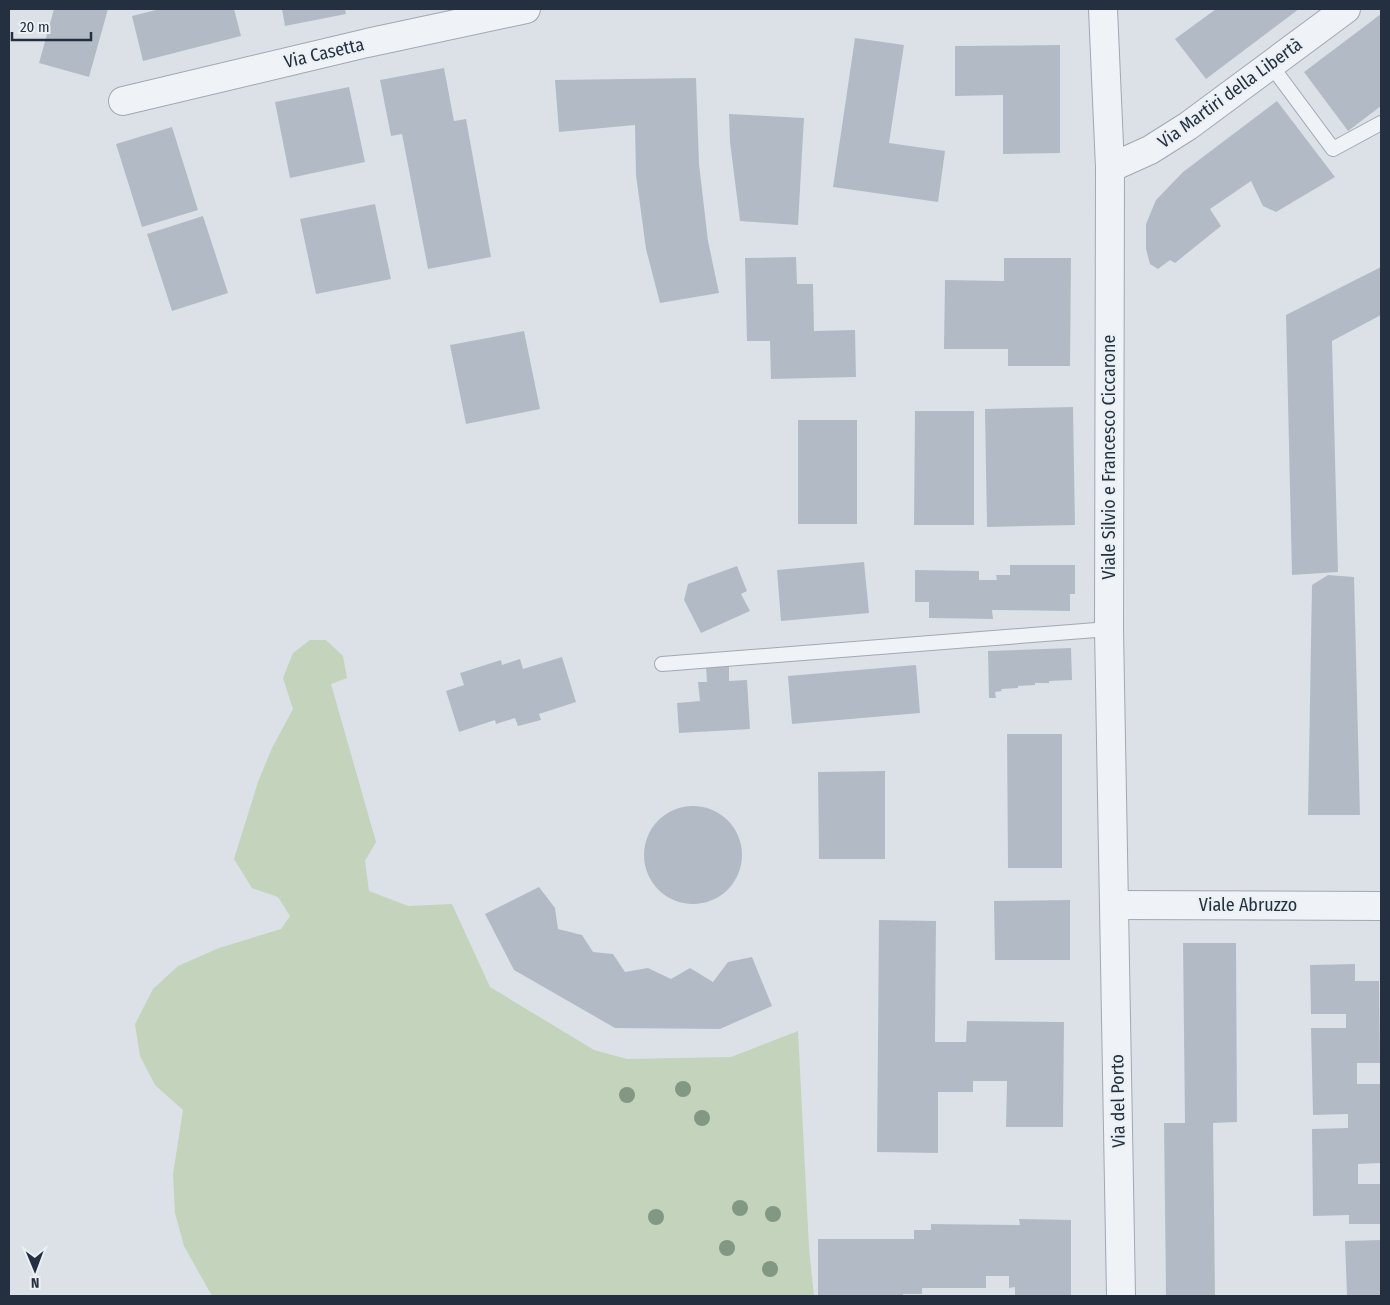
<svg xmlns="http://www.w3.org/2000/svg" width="1390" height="1305" viewBox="0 0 1390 1305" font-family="'Fira Sans Condensed',sans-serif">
  <rect width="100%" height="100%" fill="#dce1e8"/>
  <!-- green -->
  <path fill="#c3d3bc" d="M310 640H326L343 656 347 678 331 684 376 842 365 861 369 891 408 906 452 904 490 987 594 1050 627 1059 731 1057 798 1031 809 1248 814 1296H212L184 1246 175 1213 173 1174 183 1110 155 1085 140 1056 135 1024 153 989 178 966 219 948 281 929 290 916 278 897 252 888 234 859 258 782 272 748 293 709 283 678 293 653Z"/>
  <!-- building -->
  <path fill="#b2bbc5" d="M54 9H108L89 77 39 63Z
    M160 9H234L241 36 143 61 132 16Z
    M282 9H345L346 14 285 26Z
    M1216 9H1299L1206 79 1175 39Z
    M1381 14V106L1348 131 1304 72Z
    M855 38 904 45 889 143 945 151 938 202 833 187Z
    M1060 45V153L1003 154V95L955 96V46Z
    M444 68 454 121 466 119 491 257 428 269 402 134 391 136 380 80Z
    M696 78 699 164 708 241 719 293 660 303 646 249 636 175 635 125 559 132 555 80Z
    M349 87 365 162 290 178 275 102Z
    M1277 101 1335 177 1276 212 1263 206 1251 181 1210 209 1221 226 1175 263 1170 260 1158 269 1150 264 1146 249V224L1156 200 1183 172Z
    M729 114 804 118 798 225 740 221 730 142Z
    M172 127 198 210 142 227 116 144Z
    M375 204 391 279 316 294 300 219Z
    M203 216 228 293 172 311 147 234Z
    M796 257 797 284H813L814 331 855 330 856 377 771 379 770 341H747L745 258Z
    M1004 258H1071L1070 366H1008V349H944L945 280 1004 281Z
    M1381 267V315L1332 341 1338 572 1292 575 1286 315Z
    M524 331 540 409 466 424 450 345Z
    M1073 407 1075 525 987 527 985 409Z
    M915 411H974V525H914Z
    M798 420H857V524H798Z
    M864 562 869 613 781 621 777 570Z
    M1010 565H1075V594H1070V611L992 610 993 619 929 618V602H915V570L979 571V580H997L996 575H1010Z
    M737 566 747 591 741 594 750 611 701 633 684 600 688 584Z
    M1328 575 1354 577 1360 815H1308L1312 585Z
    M1071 648 1072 680 1049 681V683H1035V685L1018 686V688L1001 689 1002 691 995 692 996 698H989L988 651Z
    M562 657 576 702 539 714 541 720 518 726 515 718 496 724 495 720 459 732 446 691 464 685 460 673 501 660 502 665 520 659 523 669Z
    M916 665 920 713 792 724 788 676Z
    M729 666V681L747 680 750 729 679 733 677 703 700 701 698 682H707L706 667Z
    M1007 734H1062V868H1008Z
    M885 771V859H819L818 772Z
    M644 855a49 49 0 1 1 98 0a49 49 0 1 1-98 0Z
    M539 887 555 908 558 929 582 935 593 952 613 954 625 972 648 968 671 979 690 968 713 982 728 962 752 957 772 1006 720 1029 615 1028 514 970 485 914Z
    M1070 900V960H995L994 901Z
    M879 920 936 921 935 1042H966L967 1021 1064 1022 1063 1127H1006L1007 1081H973V1092H938V1153L877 1152Z
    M1183 943H1236L1237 1122 1213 1123 1215 1296H1166L1164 1123H1185Z
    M1355 964V981H1379L1380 1063H1357V1084H1381V1163L1358 1164V1184H1381V1224H1349V1215L1313 1216 1312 1129 1348 1128V1114L1313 1115 1311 1028H1346V1014H1311L1310 965Z
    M1019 1219 1071 1220V1296H1015V1287L1009 1288V1276H986V1288H922V1294H903V1296H818V1239H914V1230H931V1224L1020 1225Z
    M1381 1240V1296H1347L1345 1241Z"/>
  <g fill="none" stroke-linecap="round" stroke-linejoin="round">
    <defs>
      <path id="service" d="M1270 64 1333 149 1381 123
        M662 664 1109 629"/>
      <path id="minor" d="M123 101 367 43 526 9
        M1110 168 1150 150 1188 126 1346 9
        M1115 905 1381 906"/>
      <path id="tertiary" d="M1103 9 1110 168 1109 629 1121 1296"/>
    </defs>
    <!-- service casing -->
    <use href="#service" stroke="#a1a8b2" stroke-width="16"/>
    <!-- minor casing -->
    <use href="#minor" stroke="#a1a8b2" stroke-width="30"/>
    <!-- tertiary casing -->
    <use href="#tertiary" stroke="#a1a8b2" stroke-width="30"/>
    <!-- service -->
    <use href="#service" stroke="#eff2f6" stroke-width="14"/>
    <!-- minor -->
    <use href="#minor" stroke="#eff2f6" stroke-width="28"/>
    <!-- tertiary -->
    <use href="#tertiary" stroke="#eff2f6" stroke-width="28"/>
  </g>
  <!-- trees -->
  <g fill="#839883">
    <circle cx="683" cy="1089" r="8"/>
    <circle cx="627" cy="1095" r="8"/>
    <circle cx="702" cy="1118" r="8"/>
    <circle cx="740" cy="1208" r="8"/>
    <circle cx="773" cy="1214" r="8"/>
    <circle cx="656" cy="1217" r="8"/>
    <circle cx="727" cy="1248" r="8"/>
    <circle cx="770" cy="1269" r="8"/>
  </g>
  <g text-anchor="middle" stroke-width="4" stroke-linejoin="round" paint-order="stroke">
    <!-- street labels -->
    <g font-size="18" fill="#24303f" stroke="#ebf0f5">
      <text transform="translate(324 53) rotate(-13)" y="6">Via Casetta</text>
      <text transform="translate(1230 93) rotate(-36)" y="6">Via Martiri della Libertà</text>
      <text transform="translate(1109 457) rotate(-90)" y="6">Viale Silvio e Francesco Ciccarone</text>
      <text x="1248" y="911">Viale Abruzzo</text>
      <text transform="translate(1118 1101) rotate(-91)" y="6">Via del Porto</text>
    </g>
  </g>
  <!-- border -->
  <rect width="1390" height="1305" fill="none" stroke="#24303f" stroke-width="20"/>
  <!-- north arrow -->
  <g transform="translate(35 1270) rotate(179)" stroke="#ebf0f5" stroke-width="4" paint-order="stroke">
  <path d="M0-4L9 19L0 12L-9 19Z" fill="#24303f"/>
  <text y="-8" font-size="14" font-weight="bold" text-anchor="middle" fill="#24303f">N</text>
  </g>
  <!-- scale -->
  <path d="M12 32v8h79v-8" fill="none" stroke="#24303f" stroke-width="2.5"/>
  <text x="20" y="32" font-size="15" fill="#24303f" stroke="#ebf0f5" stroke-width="4" paint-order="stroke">20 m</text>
</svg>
